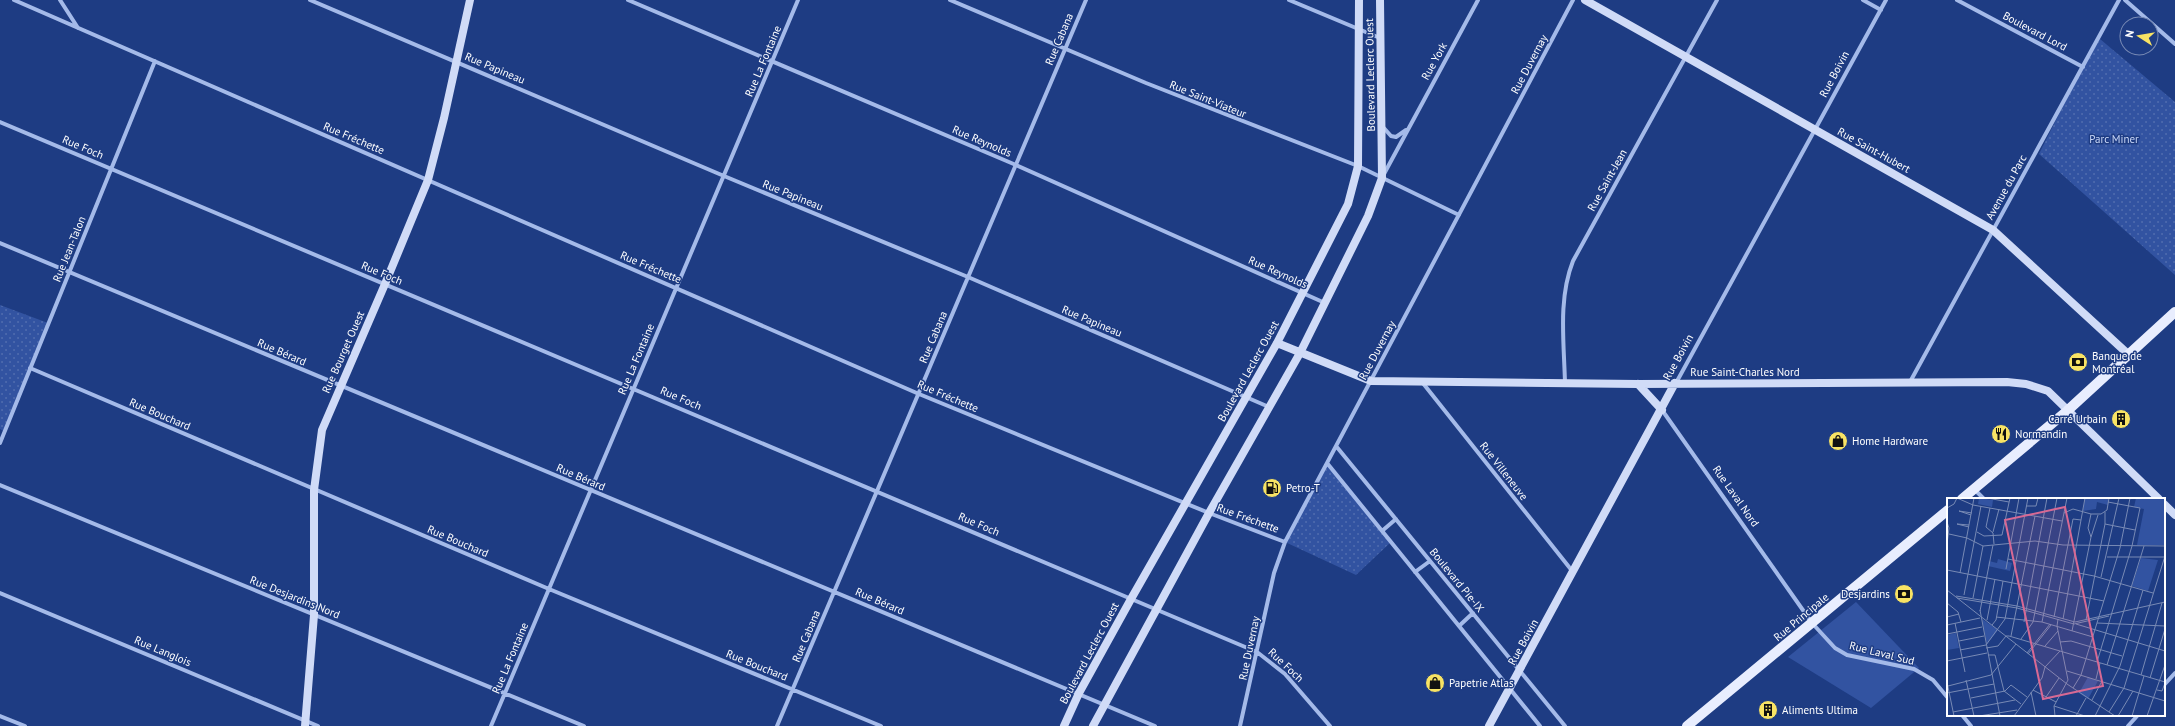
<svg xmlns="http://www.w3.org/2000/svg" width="2175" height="726" viewBox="0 0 2175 726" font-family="'PT Sans',sans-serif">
  <defs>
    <pattern id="park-dots" width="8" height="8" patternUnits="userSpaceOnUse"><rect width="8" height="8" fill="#3253a1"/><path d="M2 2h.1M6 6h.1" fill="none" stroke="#516daf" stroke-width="1.8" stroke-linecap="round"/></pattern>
  </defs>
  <rect width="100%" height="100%" fill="#1e3c83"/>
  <!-- grass -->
  <path fill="#3253a1" d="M1856 602 1919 668 1871 708 1788 657Z"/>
  <!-- park -->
  <path fill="url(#park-dots)" d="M2100 39 2175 102V275L2039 154 2081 70Z
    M0 305 48 323 5 432 0 429Z
    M1327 463 1391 542 1356 575 1285 542Z"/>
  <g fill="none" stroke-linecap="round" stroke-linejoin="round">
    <!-- street -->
    <path stroke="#a4bae9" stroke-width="4" d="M14 0 919 394 1209 513 1285 542
      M60 0 78 28
      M310 0 724 176 968 277 1269 407
      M628 0 1016 165 1325 303
      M950 0 1146 83 1358 166 1459 215
      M1289 0 1380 38
      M1863 0 1881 10
      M1957 0 2083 67
      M2125 0 2175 44
      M0 122 1257 652 1285 674 1330 726
      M1383 127 1391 136 1396 137 1406 130
      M1384 174 1478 0
      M0 243 1155 726
      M30 368 549 589 881 726
      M1422 382 1573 572
      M1910 382 2119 0
      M1565 383C1564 342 1558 299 1573 261L1717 0
      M1676 383 1886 0
      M1662 410 1812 623 1835 648 1847 655 1914 669 1933 680 1948 698
      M0 443 155 61
      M1336 446 1565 726
      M1327 463 1540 726
      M0 485 584 726
      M1974 489 1984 499
      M1382 531 1396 519
      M1415 572 1430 561
      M0 593 318 726
      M1459 626 1473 613
      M2164 685 2175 673
      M1962 715 1971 726
      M0 716 25 726
      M491 726 798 0
      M777 726 1086 0
      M1240 726 1274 573 1285 542 1573 0
      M2128 726 2138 715"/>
    <!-- secondary -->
    <path stroke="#d0dbf7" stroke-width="8" d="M1585 0 1993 230 2128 354
      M1277 343 1371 381 1638 384 2007 382 2026 384 2048 391 2159 499
      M1638 384 1662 410
      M2164 504 2175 515
      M305 726 314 615V490L322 430 385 284 428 180 444 118 470 0
      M1064 726 1079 693 1131 599 1277 343 1348 204 1358 166 1359 0
      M1093 726 1209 513 1300 353 1368 216 1382 178 1380 0
      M1489 726 1675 383"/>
    <!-- primary -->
    <path stroke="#e8edfe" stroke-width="10" d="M1962 499 2067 411 2175 312
      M1687 726 1948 510"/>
  </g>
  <!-- icons -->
  <defs>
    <symbol id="bank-disc" viewBox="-11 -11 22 22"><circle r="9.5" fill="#f8e364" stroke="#1e3c83"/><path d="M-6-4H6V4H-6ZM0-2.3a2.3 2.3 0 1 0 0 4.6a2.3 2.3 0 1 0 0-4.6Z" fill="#111"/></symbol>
    <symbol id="building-disc" viewBox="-11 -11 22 22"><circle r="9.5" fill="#f8e364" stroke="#1e3c83"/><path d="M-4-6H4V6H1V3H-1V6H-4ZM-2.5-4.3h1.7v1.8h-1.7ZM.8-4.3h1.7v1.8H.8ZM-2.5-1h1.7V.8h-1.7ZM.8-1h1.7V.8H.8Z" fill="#111"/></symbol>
    <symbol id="restaurant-disc" viewBox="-11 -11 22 22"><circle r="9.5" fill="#f8e364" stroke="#1e3c83"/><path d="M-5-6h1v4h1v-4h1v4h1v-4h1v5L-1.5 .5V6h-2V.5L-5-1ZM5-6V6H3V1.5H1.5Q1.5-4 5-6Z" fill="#111"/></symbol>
    <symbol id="shop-disc" viewBox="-11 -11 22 22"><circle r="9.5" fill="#f8e364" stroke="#1e3c83"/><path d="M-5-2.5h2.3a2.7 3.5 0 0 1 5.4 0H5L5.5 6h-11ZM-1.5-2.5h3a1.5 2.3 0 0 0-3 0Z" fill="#111"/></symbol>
    <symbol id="fuel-disc" viewBox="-11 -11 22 22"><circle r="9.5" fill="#f8e364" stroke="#1e3c83"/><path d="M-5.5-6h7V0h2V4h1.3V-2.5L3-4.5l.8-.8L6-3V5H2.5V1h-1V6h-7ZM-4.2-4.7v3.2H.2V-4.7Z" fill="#111"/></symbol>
  </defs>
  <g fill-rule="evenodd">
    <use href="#bank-disc" x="2067" y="351" width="22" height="22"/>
    <use href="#building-disc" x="2110" y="408" width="22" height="22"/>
    <use href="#restaurant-disc" x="1990" y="423" width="22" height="22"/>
    <use href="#shop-disc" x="1827" y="430" width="22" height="22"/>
    <use href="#fuel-disc" x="1261" y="477" width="22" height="22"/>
    <use href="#bank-disc" x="1893" y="583" width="22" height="22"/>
    <use href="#shop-disc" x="1424" y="672" width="22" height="22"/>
    <use href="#building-disc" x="1757" y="699" width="22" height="22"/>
  </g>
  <g text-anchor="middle" stroke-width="3" stroke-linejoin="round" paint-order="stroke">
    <!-- street labels -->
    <g font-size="11" fill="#fff" stroke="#1e3c83">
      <text transform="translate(2035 31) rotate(28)" y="4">Boulevard Lord</text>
      <text transform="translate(1059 39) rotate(-67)" y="4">Rue Cabana</text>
      <text transform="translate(763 61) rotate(-67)" y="4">Rue La Fontaine</text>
      <text transform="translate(1434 61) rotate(-61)" y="4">Rue York</text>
      <text transform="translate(1529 64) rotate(-62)" y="4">Rue Duvernay</text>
      <text transform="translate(495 68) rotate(23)" y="4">Rue Papineau</text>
      <text transform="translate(1834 74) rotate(-62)" y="4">Rue Boivin</text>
      <text transform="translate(1370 75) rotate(-91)" y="4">Boulevard Leclerc Ouest</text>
      <text transform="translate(1208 99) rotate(22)" y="4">Rue Saint-Viateur</text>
      <text transform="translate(354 138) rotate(23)" y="4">Rue Fréchette</text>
      <text transform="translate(982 141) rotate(23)" y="4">Rue Reynolds</text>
      <text transform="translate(83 147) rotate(23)" y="4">Rue Foch</text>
      <text transform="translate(1874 150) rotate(29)" y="4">Rue Saint-Hubert</text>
      <text transform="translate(1607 180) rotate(-61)" y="4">Rue Saint-Jean</text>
      <text transform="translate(2006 187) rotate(-61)" y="4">Avenue du Parc</text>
      <text transform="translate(793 195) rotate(22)" y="4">Rue Papineau</text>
      <text transform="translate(69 249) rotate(-68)" y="4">Rue Jean-Talon</text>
      <text transform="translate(651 267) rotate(23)" y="4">Rue Fréchette</text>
      <text transform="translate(1278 272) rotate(24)" y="4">Rue Reynolds</text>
      <text transform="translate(382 273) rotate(23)" y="4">Rue Foch</text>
      <text transform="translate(1092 321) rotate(23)" y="4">Rue Papineau</text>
      <text transform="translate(933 337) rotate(-67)" y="4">Rue Cabana</text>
      <text transform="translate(1377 350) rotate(-62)" y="4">Rue Duvernay</text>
      <text transform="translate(282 352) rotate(23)" y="4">Rue Bérard</text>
      <text transform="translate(343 352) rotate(-66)" y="4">Rue Bourget Ouest</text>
      <text transform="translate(1678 357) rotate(-61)" y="4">Rue Boivin</text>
      <text transform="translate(636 359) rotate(-67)" y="4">Rue La Fontaine</text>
      <text transform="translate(1248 371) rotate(-61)" y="4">Boulevard Leclerc Ouest</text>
      <text x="1745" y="376">Rue Saint-Charles Nord</text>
      <text transform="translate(948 396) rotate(23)" y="4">Rue Fréchette</text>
      <text transform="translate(681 398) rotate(23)" y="4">Rue Foch</text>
      <text transform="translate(160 414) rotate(23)" y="4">Rue Bouchard</text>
      <text transform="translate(1504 471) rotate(52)" y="4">Rue Villeneuve</text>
      <text transform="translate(581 477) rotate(23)" y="4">Rue Bérard</text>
      <text transform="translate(1736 496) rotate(55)" y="4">Rue Laval Nord</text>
      <text transform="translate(1248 518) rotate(20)" y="4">Rue Fréchette</text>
      <text transform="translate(979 524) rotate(23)" y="4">Rue Foch</text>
      <text transform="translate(458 541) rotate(23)" y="4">Rue Bouchard</text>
      <text transform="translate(1457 580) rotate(51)" y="4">Boulevard Pie-IX</text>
      <text transform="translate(295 597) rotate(22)" y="4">Rue Desjardins Nord</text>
      <text transform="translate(880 601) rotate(23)" y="4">Rue Bérard</text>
      <text transform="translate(1801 617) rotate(-40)" y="4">Rue Principale</text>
      <text transform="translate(806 636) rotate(-67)" y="4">Rue Cabana</text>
      <text transform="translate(1523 642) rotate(-61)" y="4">Rue Boivin</text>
      <text transform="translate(1249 648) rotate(-78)" y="4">Rue Duvernay</text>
      <text transform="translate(163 651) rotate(23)" y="4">Rue Langlois</text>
      <text transform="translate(1089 653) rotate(-62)" y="4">Boulevard Leclerc Ouest</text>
      <text transform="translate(1882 653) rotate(14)" y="4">Rue Laval Sud</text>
      <text transform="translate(510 658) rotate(-67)" y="4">Rue La Fontaine</text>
      <text transform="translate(757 665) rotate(22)" y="4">Rue Bouchard</text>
      <text transform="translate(1286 665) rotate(43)" y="4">Rue Foch</text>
    </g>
    <!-- park labels -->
    <g font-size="11" fill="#c9d7f7" stroke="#1e3c83">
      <text x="2114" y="143">Parc Miner</text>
    </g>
    <!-- poi labels -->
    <g font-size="11" fill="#fff" stroke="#1e3c83" text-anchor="start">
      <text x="2092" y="360">Banque de<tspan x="2092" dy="13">Montréal</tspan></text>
      <text x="2107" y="423" text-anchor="end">Carré Urbain</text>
      <text x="2015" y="438">Normandin</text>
      <text x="1852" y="445">Home Hardware</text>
      <text x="1286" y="492">Petro-T</text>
      <text x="1890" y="598" text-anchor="end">Desjardins</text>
      <text x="1449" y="687">Papetrie Atlas</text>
      <text x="1782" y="714">Aliments Ultima</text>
    </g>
  </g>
  <!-- overview -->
  <g transform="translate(1947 498)">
    <rect width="218" height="218" fill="#1e3c83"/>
    <path d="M32 0 46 2 45 9 31 6ZM138 0H162L161 7 150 4 149 11 136 13ZM189 0H218V47H190L197 11 187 9ZM194 60 211 62 201 93 185 88ZM51 61 65 65 63 73 41 68 42 63 50 65ZM35 121 51 132 40 146ZM9 135 12 150 0 152V137ZM141 179 151 183 141 201 132 195Z" fill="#3253a1"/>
    <path fill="none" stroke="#788ab5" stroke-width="1" d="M10 0 26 7 115 23M40 0 62 4M79 8H89L91 0M0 10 7 6 10 0M43 10 39 29 46 35 47 46M117 15 126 11 144 16H154L160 12 162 0M24 17 12 13 25 15M0 24 2 30 0 46M158 26 188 32M22 29 10 26 22 27M30 34 37 38 55 37 63 0M46 34 52 11M2 36 20 40 36 48 88 43 116 47 218 48M144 39 141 30 144 16M160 59H218M61 61 147 78 206 95M59 71 72 0M0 72 157 103M13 75 27 0M154 79 172 0M0 92 120 186 168 218M17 97 34 8M9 98 70 108 128 124 218 104M10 100 70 110 127 126 162 118M26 100 36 48M0 105 11 114 14 124M33 112 53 218M33 113 46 47M0 119 12 116M49 119 95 124 146 139M107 119 126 21 134 22M116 121 138 0M40 122 48 81M139 122 158 26V14M77 124 100 0M95 124 120 0M8 125 18 174M150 125 218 128M129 126 218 153M0 127 33 120M45 127 49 122 56 83M125 133 144 39 151 17M0 136 35 129M64 138 88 18M74 141 86 124 110 0M12 143 37 138M113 144 124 143 175 158M39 147 58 121 81 0M98 148 111 133M39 150 51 148 59 138H62L218 184M13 152 39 147M80 155 103 126M81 156 104 127M41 157H48L57 193 74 206M0 163 40 155M150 164 185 48 193 10 161 4M160 167 197 48M120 173 218 203M194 177 215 105M203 180 218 131M149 181 153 165M19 182 27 218M0 184 7 218M1 188 44 177 69 146M126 190 134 177 173 50 183 0M86 192 109 204M210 192 215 193 218 185M58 193 64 187 80 199M84 194 89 218M0 195 47 186M99 199 112 180M24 200 58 193M145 202 155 183M107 208 138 218M6 214 68 202M162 214 177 190 218 58M32 218 70 212M67 218 95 180 98 169 113 153M108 218 107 208 121 182 110 128 111 121M129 218 139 200M148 218 173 168 196 92M171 218 186 193M185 218 197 178M200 218 218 167"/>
    <path fill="#d76994" fill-opacity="0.15" stroke="#d76994" stroke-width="2" d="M118 9 156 188 96 201 58 22Z"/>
    <rect width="218" height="218" fill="none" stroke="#fff" stroke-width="2"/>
  </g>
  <!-- north arrow -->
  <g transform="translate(2139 36) rotate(282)"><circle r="19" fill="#1e3c83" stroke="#788ab5"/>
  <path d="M0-3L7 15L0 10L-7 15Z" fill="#f8e364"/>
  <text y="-6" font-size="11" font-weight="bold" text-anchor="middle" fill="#ffffff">N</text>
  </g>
</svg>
